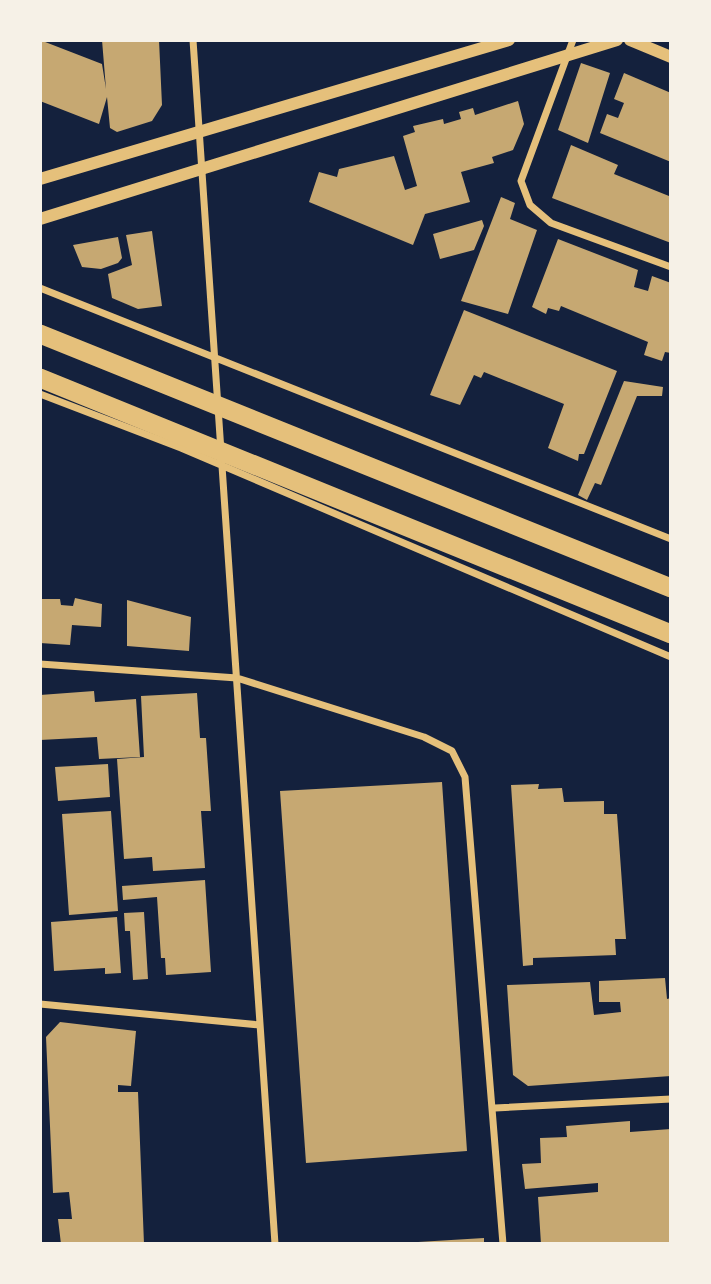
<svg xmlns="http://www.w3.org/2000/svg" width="711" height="1284" viewBox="0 0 711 1284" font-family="'Archivo Narrow',sans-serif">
  <rect width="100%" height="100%" fill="#14213d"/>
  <!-- building -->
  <path fill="#c6a872" d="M40 40 102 64 106 89 102 40H159L162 105 152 121 117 132 110 128 107 97 99 124 40 101Z
    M581 63 610 73 588 143 558 130Z
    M624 73 671 93V162L600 133 607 114 618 118 624 103 614 99Z
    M518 101 524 124 513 150 492 157 494 163 461 172 470 202 425 214 413 245 309 202 319 172 337 177 339 169 394 156 405 190 417 186 403 136 415 132 413 126 443 119 444 124 461 119 459 112 473 108 475 115Z
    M571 145 618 165 614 174 669 196 671 192V243L552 198Z
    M501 197 515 203 510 219 537 230 508 314 461 301Z
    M482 220 484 226 474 250 440 259 433 234Z
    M152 231 162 306 138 309 112 298 108 274 132 265 126 235Z
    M118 237 122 258 118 263 101 269 82 267 73 245Z
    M558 239 638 270 634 287 648 291 652 276 671 283V353L665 352 662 361 644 355 648 342 561 306 559 311 548 308 546 314 532 307Z
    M464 310 617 371 584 454H579L578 461 548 448 564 404 484 372 481 378 474 375 460 405 430 395Z
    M624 381 663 387 662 396H637L601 485 595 483 587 500 578 495Z
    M75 598 102 604 101 627 72 625 70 645 40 643V599H60L61 605 73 606Z
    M127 600 191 617 189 651 127 646Z
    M94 691 95 702 136 699 140 757 99 759 97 737 40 740V695Z
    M197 693 200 738H206L211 811H201L205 868 153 871 152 857 124 859 117 759 144 757 141 696Z
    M108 764 110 797 58 801 55 767Z
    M442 782 467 1151 306 1163 280 791Z
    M539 784 538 789 562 788 564 802 604 801V814H617L626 939H615L616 955 533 958V965L523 966 511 785Z
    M111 811 118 911 69 915 62 814Z
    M205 880 211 972 166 975 165 958H161L157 897 123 900 122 886Z
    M144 912 148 979 133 980 130 931H125L124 913Z
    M117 917 121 973 105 974V968L54 971 51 922Z
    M665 978 667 999 671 998V1076L528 1086 513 1075 507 985 590 982 594 1015 621 1012 620 1002H599V981Z
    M60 1022 136 1031 131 1086 118 1085V1092H138L144 1244H61L58 1219H72L69 1192 53 1193 46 1037Z
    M630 1121V1132L671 1129V1244H541L538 1197 598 1192V1183L525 1189 522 1164 541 1163 540 1138 567 1137 566 1126Z
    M484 1238V1244H418V1242Z"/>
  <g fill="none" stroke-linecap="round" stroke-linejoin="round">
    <!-- minor -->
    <path stroke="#e5c07b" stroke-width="7" d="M193 40 275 1244
      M573 40 521 181 530 205 551 223 671 267
      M40 288 671 539
      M40 394 181 448 671 657
      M40 664 237 678 424 737 452 751 465 777 503 1244
      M40 1004 260 1025
      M495 1108 671 1099"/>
    <!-- tertiary -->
    <path stroke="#e5c07b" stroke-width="12" d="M630 40 671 57
      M40 179 509 40
      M40 219 617 40"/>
    <!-- trunk -->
    <path stroke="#e5c07b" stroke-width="19" d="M40 334 671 588
      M40 378 671 634"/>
  </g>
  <!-- border -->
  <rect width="711" height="1284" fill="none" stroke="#f6f1e7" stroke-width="84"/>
</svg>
